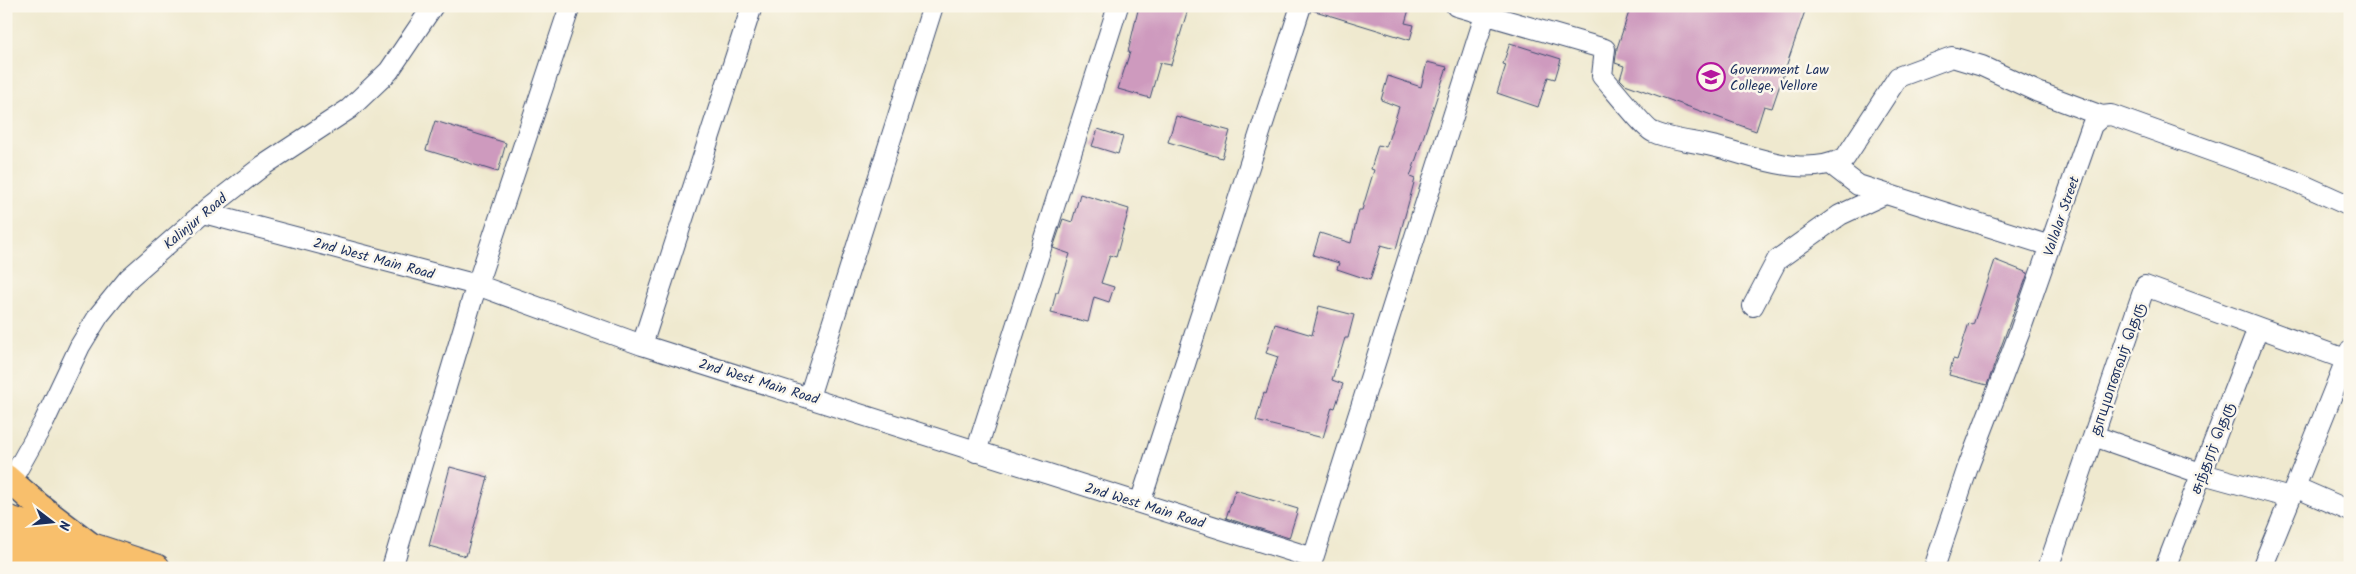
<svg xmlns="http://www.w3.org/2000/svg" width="2356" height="574" viewBox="0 0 2356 574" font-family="Kalam,'Noto Sans Tamil',sans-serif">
  <rect width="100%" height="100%" fill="#fbf7ec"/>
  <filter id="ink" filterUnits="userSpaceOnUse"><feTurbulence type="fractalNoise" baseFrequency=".02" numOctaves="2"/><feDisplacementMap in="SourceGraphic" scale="10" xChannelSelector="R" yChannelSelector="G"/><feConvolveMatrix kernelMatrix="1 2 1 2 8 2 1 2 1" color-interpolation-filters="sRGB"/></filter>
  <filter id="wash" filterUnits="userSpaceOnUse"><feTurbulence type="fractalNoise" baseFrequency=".0096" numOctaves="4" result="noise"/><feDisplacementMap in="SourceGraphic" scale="20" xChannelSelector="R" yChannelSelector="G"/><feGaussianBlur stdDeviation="1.12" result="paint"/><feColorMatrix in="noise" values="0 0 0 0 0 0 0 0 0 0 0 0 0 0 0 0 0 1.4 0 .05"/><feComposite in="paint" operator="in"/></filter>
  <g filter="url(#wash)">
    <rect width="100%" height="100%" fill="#efe9cf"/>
    <g id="blocks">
      <!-- building -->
      <path fill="#ce9abe" d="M1139 6H1180L1188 9 1171 65 1160 63 1150 98 1118 89 1130 52H1128Z
        M1313 6H1410L1405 23 1414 25 1410 40 1312 10Z
        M1631 6H1789L1805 11 1772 108 1764 106 1756 131 1625 84 1620 79 1624 66 1615 63 1617 48Z
        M1510 43 1561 59 1555 79 1548 77 1538 107 1497 93 1506 65 1503 64Z
        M1427 62 1447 67 1410 177 1415 179 1396 249 1381 245 1370 280 1337 269 1339 263 1313 255 1320 233 1351 243 1359 210H1362L1374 170 1371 169 1378 145 1386 147 1399 107 1381 100 1388 76 1421 87Z
        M1176 116 1230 131 1222 158 1168 142Z
        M435 121 506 143 498 172 426 150Z
        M1098 129 1123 137 1118 154 1092 146Z
        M1080 194 1129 209 1116 257 1110 255 1101 283 1114 287 1109 302 1094 297 1088 322 1051 313 1056 292H1058L1070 254 1053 248 1063 219 1072 222Z
        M1995 260 2028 273 1987 385 1949 375 1953 359 1957 360 1969 323 1973 325Z
        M1319 306 1354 315 1348 338H1345L1332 380 1343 384 1335 408 1332 407 1323 438 1256 421 1264 393 1266 394 1278 357 1266 353 1275 324 1312 335Z
        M450 467 488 477 466 556 429 546Z
        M1235 490 1298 509 1289 538 1226 518Z"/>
    </g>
  </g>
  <g filter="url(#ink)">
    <use href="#blocks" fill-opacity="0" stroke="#3b4b6f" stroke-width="1"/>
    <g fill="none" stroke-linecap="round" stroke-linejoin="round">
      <defs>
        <path id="minor" d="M1456 6 1605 49 1602 76C1611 86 1645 129 1653 132 1667 139 1696 142 1712 146 1756 156 1801 179 1845 158L1898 77 1952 57 1982 66 2038 92 2102 116
          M1832 165 1858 185 2050 246
          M204 213 477 285 642 345 1313 558
          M1753 306 1777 260 1840 215 1885 194
          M642 345 752 6
          M809 397 933 6
          M2094 436 2203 474 2290 498
          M976 452 1118 6
          M11 481 44 422 80 346 99 315 129 278 210 207 264 165 349 109 389 71 433 6
          M2295 487 2350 350
          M1140 503 1301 6
          M392 568 472 300 570 6
          M1310 568 1488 6
          M1934 568 1968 467 2020 331 2092 125 2102 116 2111 115 2292 180 2350 206
          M2048 568 2145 286 2345 359
          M2165 568 2258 328
          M2262 568 2295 487 2350 511"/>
        <path id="major" d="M6 477 39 506 93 547 99 568"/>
        <path id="highway" d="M6 519 156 568
          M6 545 83 568"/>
      </defs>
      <!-- minor casing -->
      <use href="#minor" stroke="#3b4b6f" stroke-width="22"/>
      <!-- major casing -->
      <use href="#major" stroke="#3b4b6f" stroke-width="28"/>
      <!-- highway casing -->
      <use href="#highway" stroke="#3b4b6f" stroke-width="30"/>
      <!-- minor -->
      <use href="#minor" stroke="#fff" stroke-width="20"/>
      <!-- major -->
      <use href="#major" stroke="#f8bf6c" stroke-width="25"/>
      <!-- highway -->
      <use href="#highway" stroke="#f8bf6c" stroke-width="28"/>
    </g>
  </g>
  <!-- icons -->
  <defs>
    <symbol id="university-ring" viewBox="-11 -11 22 22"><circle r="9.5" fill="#fbf7ec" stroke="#b5179e" stroke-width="1.5"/><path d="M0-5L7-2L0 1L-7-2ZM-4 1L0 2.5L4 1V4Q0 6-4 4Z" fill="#b5179e"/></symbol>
  </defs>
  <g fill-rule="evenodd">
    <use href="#university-ring" x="1695" y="61" width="32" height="32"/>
  </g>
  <g text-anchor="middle" stroke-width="5" stroke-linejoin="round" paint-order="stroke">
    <!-- poi labels -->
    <g font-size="14" fill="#1b2f5e" stroke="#fbf7ec" text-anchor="start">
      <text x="1730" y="74">Government Law<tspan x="1730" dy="16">College, Vellore</tspan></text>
    </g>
    <!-- street labels -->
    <g font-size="14" fill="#1b2f5e" stroke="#fbf7ec">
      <text transform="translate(2061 216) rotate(-71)" y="5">Vallalar Street</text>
      <text transform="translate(195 221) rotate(-40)" y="5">Kalinjur Road</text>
      <text transform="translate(374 258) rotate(15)" y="5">2nd West Main Road</text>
      <text transform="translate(2117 369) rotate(-71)" y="5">தாயுமானவர் தெரு</text>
      <text transform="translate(759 381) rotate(17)" y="5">2nd West Main Road</text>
      <text transform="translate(2212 448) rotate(-69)" y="5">சுந்தரர் தெரு</text>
      <text transform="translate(1145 505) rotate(17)" y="5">2nd West Main Road</text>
    </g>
  </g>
  <!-- margin -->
  <rect width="2356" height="574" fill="none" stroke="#fbf7ec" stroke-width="25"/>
  <!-- north arrow -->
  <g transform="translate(52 522) rotate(106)" stroke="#fbf7ec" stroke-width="4" paint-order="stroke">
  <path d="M0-4L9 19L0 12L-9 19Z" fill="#1b2f5e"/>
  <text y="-8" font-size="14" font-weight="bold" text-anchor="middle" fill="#1b2f5e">N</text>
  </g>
</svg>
